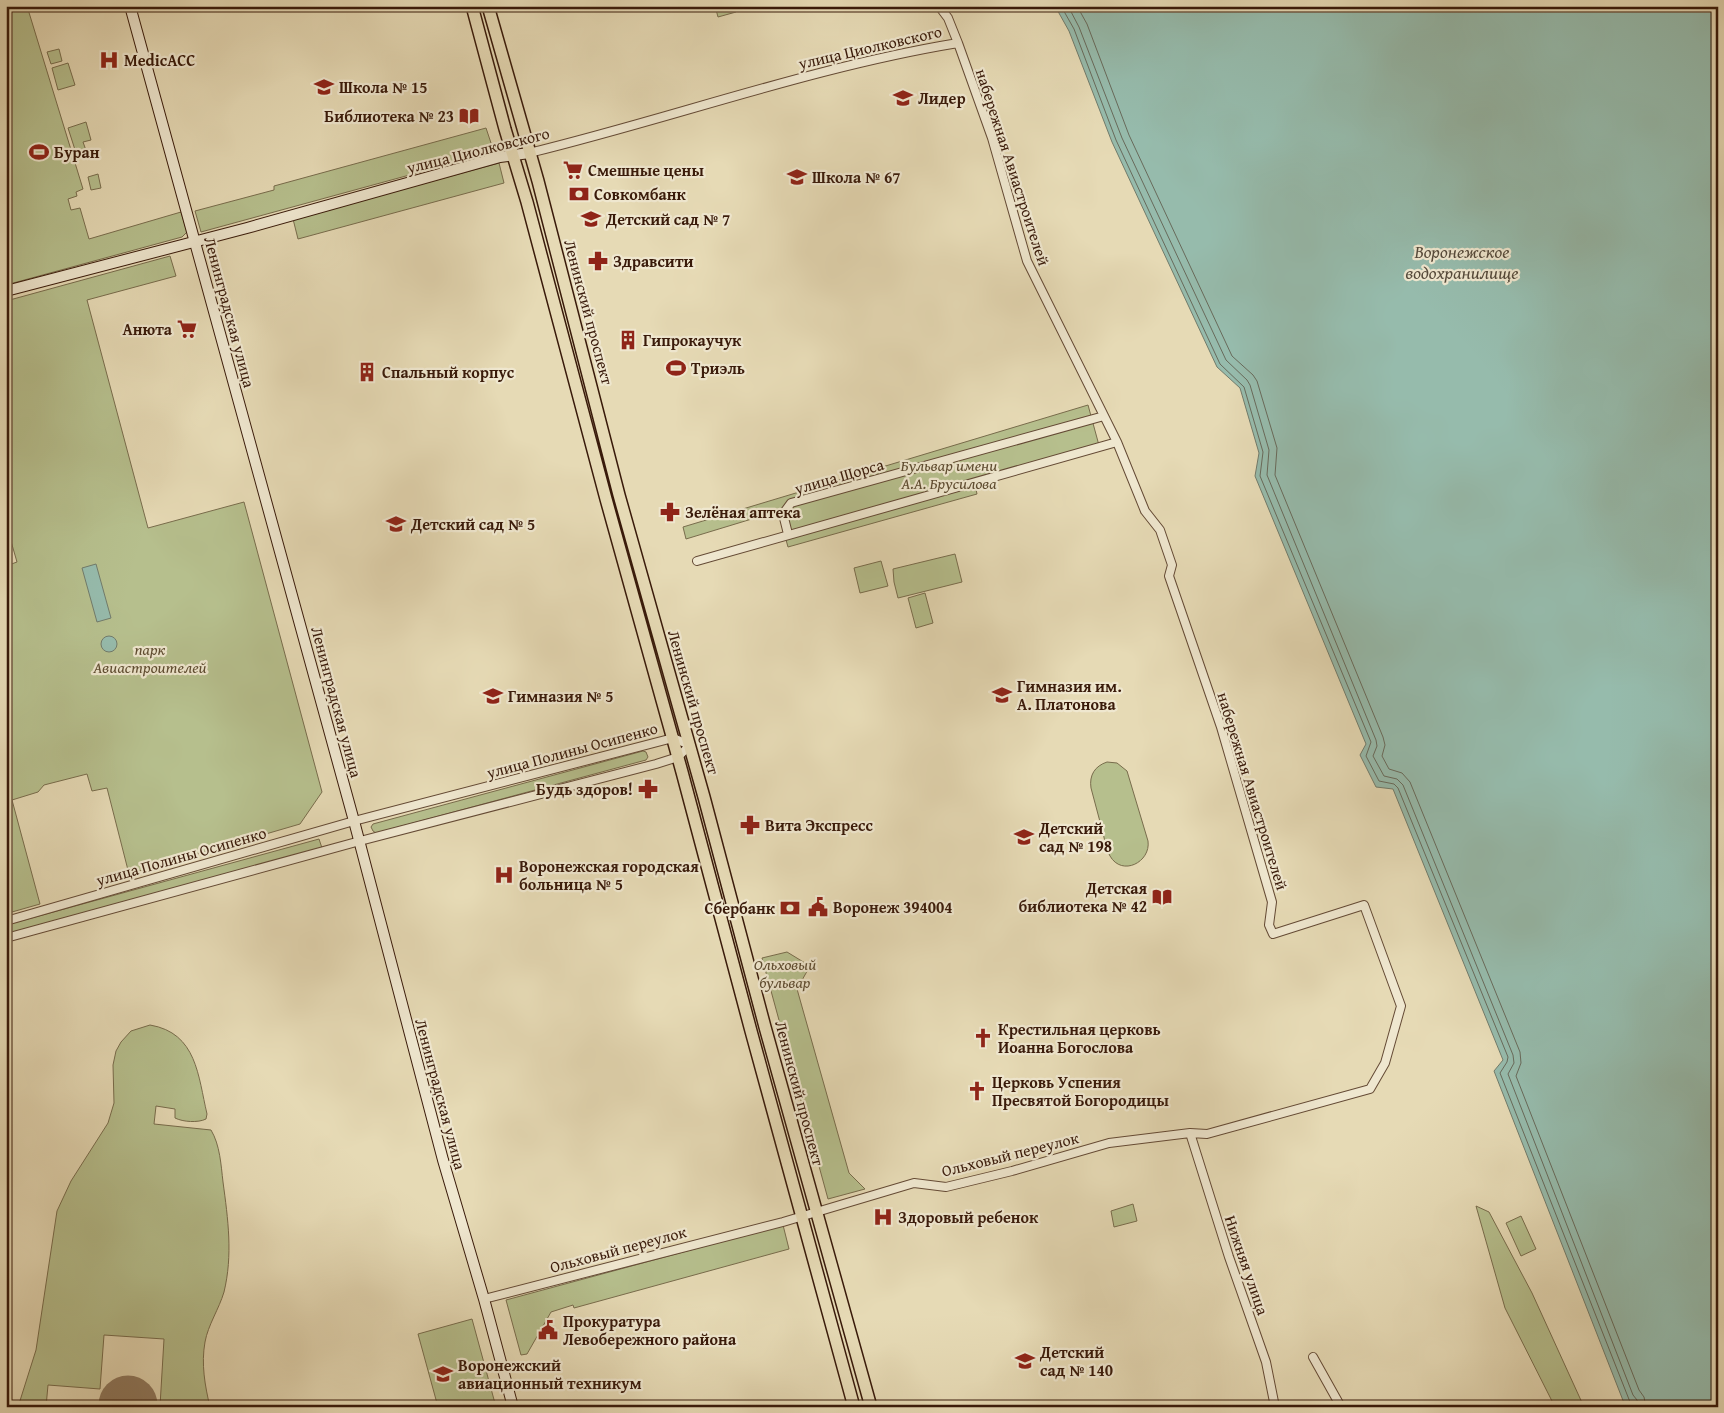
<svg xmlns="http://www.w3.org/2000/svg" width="1724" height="1413" viewBox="0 0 1724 1413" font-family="'Gentium Book Plus',serif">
  <rect width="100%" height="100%" fill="#e6dab5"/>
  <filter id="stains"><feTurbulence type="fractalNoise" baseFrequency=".004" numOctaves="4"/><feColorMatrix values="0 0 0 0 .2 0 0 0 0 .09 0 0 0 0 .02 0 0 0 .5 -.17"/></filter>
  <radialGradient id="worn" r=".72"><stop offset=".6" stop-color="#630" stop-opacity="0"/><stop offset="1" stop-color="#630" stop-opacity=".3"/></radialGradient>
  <!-- green -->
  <path fill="#b6bf8d" stroke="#786c4c" d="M6 6H27L83 189 76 192 77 196 68 199 71 210 80 208 89 239 181 212 187 232 182 237 6 285Z
    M715 6H734L736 12 718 17Z
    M59 49 62 61 51 64 47 52Z
    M68 63 75 85 58 90 52 68Z
    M86 122 91 140 83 142 87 153 77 156 68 128Z
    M486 128 492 146 488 147 490 153 201 232 195 211 274 190V186Z
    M499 163 504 183 298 239 293 219Z
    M98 174 101 188 91 190 88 177Z
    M170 256 176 276 87 300 148 528 244 502 322 792 300 824 129 874 107 788 92 791 87 774 44 785 38 792 12 800 40 904 12 912 6 892V566L17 562 6 524V301Z
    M1088 405 1100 449 975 485 977 494 788 547 778 511 686 539 683 527Z
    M955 554 962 582 898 598 894 582 893 569Z
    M881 561 888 586 860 593 854 568Z
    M925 593 933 623 916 628 908 598Z
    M643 751 646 752 648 757 646 760 376 833 373 831 371 827 373 824Z
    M1107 762 1117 763 1127 771 1148 841C1151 862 1122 877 1110 856 1106 850 1105 841 1103 833 1099 818 1095 803 1091 788 1089 775 1095 766 1107 762Z
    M319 839 322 848 6 934V925Z
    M787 952 810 966 797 989 849 1173 865 1189 828 1199 762 958Z
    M150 1025C197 1033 198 1076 207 1114L206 1119C198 1123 183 1122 175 1118V1109L156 1106 154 1124 211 1130C220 1145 221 1165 223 1182 228 1219 233 1255 224 1292 219 1309 208 1325 205 1342 201 1364 205 1386 210 1407L160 1406 164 1339 104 1335 100 1389 48 1385 46 1407H18L36 1350 57 1211 71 1181 108 1123 114 1103 113 1065 116 1051 121 1042 131 1031Z
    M1133 1204 1137 1221 1114 1227 1111 1211Z
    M1476 1206 1489 1212 1532 1293 1584 1407H1555L1505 1308Z
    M1521 1216 1536 1249 1521 1256 1506 1223Z
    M783 1225 789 1249 574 1308 573 1305 551 1312 527 1354 521 1355 506 1300Z
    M472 1319 496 1407H438L418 1334Z"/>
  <!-- water -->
  <path fill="#96bbac" stroke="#717b6b" d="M1055 6H1718V1407H1631L1624 1403 1494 1071 1503 1060 1393 789 1376 787 1360 755 1366 744 1255 476 1259 453 1240 388 1217 367 1112 142 1069 31Z
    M96 564 111 618 97 622 82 568Z
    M101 644a8 8 0 1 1 16 0a8 8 0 1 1-16 0Z"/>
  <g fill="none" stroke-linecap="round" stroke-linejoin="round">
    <!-- shore -->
    <path stroke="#686a5b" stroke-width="1" d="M1061 6 1074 29 1116 140 1220 364 1244 387 1263 452 1260 476 1371 742 1366 756 1379 781 1394 784 1398 788 1508 1057 1507 1062 1500 1073 1632 1407
      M1068 6 1079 27 1122 138 1226 360 1247 380 1250 385 1269 450 1267 475 1376 740 1377 746 1373 756 1384 776 1397 779 1403 785 1513 1055 1514 1063 1508 1074 1633 1395 1637 1400 1638 1407
      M1077 6 1087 24 1129 135 1232 356 1253 375 1257 381 1277 448 1275 475 1383 737 1385 745 1382 756 1389 769 1402 773 1410 782 1520 1052 1521 1063 1516 1076 1639 1390 1644 1397 1646 1407"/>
    <!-- runway -->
    <path stroke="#907a60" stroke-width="59" d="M128 1407V1405"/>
    <defs>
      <path id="street" d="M529 153C673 118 812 67 958 43
        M788 534 783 514 791 503 1104 416
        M697 561 1117 442
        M6 921 354 821 673 738 690 745 678 757 656 764 360 841 6 938
        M1190 1133 1229 1257 1266 1362 1275 1407
        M484 1299 783 1222 914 1183 946 1187 1012 1171 1109 1143 1190 1133 1207 1134 1370 1089 1385 1063 1401 1006 1364 905 1273 934 1269 925 1272 902 1221 727 1169 576 1172 565 1160 530 1145 511 1117 442 1027 261 992 138 958 43 948 18 939 6
        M1313 1357 1341 1407"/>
      <path id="secondary" d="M130 6 354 821 443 1160 484 1299 513 1407
        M6 291 247 228 500 157 529 153"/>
      <path id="primary" d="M472 6 505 129 527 202 606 499 682 772 751 1031 854 1407
        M488 6 538 181 619 495 704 797 765 1027 871 1407"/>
    </defs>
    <!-- street casing -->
    <use href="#street" stroke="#644a35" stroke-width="10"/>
    <!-- secondary casing -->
    <use href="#secondary" stroke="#391a0a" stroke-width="12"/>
    <!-- primary casing -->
    <use href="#primary" stroke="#391a0a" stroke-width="14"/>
    <!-- street -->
    <use href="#street" stroke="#efe7cf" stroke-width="8"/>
    <!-- secondary -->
    <use href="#secondary" stroke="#efe7cf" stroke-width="10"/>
    <!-- primary -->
    <use href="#primary" stroke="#e6dab5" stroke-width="11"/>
  </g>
  <!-- icons -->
  <defs>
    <symbol id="hospital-bare" viewBox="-9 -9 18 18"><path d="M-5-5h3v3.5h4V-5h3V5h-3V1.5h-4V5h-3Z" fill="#8f2418" stroke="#efe7cf" stroke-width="2.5" paint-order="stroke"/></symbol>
    <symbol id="school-bare" viewBox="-9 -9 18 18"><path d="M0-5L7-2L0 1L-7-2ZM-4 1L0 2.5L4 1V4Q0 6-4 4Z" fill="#8f2418" stroke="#efe7cf" stroke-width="2.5" paint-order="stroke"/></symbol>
    <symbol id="library-bare" viewBox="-9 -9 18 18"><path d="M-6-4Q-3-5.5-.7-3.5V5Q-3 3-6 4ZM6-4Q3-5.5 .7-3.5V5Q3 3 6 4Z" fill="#8f2418" stroke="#efe7cf" stroke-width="2.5" paint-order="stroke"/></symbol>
    <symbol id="stadium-bare" viewBox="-9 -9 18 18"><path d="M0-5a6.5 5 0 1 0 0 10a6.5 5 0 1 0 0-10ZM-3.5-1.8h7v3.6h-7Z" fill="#8f2418" stroke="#efe7cf" stroke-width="2.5" paint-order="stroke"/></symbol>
    <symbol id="supermarket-bare" viewBox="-9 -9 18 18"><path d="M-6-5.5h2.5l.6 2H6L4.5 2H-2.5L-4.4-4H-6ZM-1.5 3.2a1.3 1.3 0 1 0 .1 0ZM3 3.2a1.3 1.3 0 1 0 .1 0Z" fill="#8f2418" stroke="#efe7cf" stroke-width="2.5" paint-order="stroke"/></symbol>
    <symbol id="bank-bare" viewBox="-9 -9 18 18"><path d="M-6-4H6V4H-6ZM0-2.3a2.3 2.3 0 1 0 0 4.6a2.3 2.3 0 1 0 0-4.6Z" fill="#8f2418" stroke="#efe7cf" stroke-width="2.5" paint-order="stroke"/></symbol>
    <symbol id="pharmacy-bare" viewBox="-9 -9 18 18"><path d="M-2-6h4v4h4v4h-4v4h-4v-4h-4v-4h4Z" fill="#8f2418" stroke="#efe7cf" stroke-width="2.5" paint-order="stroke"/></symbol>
    <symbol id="building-bare" viewBox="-9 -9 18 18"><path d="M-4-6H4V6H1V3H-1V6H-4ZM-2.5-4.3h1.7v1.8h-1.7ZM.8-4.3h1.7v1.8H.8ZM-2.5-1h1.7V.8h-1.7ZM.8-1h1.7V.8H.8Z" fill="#8f2418" stroke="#efe7cf" stroke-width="2.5" paint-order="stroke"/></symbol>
    <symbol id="civic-bare" viewBox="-9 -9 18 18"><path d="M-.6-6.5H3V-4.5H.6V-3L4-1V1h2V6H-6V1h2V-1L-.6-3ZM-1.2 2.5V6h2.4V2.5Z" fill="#8f2418" stroke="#efe7cf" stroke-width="2.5" paint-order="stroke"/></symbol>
    <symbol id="church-bare" viewBox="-9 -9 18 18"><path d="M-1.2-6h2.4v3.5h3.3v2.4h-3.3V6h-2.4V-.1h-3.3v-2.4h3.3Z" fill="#8f2418" stroke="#efe7cf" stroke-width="2.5" paint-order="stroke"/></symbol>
    <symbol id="university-bare" viewBox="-9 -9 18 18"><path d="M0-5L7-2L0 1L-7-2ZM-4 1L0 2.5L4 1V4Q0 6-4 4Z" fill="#8f2418" stroke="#efe7cf" stroke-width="2.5" paint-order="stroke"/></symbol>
  </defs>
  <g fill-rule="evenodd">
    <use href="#hospital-bare" x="95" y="46" width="28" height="28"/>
    <use href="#school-bare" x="310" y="73" width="28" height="28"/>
    <use href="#school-bare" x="889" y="84" width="28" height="28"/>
    <use href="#library-bare" x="455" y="102" width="28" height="28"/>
    <use href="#stadium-bare" x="25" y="138" width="28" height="28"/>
    <use href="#supermarket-bare" x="559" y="156" width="28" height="28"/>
    <use href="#school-bare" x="783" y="163" width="28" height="28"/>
    <use href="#bank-bare" x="565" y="180" width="28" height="28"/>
    <use href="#school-bare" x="577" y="205" width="28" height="28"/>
    <use href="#pharmacy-bare" x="584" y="247" width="28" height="28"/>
    <use href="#supermarket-bare" x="173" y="315" width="28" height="28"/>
    <use href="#building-bare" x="614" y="326" width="28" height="28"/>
    <use href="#stadium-bare" x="662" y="354" width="28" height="28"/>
    <use href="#building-bare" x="353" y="358" width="28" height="28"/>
    <use href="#pharmacy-bare" x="656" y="498" width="28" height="28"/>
    <use href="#school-bare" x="382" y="510" width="28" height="28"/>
    <use href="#school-bare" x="988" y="681" width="28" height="28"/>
    <use href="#school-bare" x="479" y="682" width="28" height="28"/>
    <use href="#pharmacy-bare" x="634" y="775" width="28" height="28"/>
    <use href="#pharmacy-bare" x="736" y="811" width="28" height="28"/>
    <use href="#school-bare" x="1010" y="823" width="28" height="28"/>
    <use href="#hospital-bare" x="490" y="861" width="28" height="28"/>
    <use href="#library-bare" x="1148" y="883" width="28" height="28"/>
    <use href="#civic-bare" x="804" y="893" width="28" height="28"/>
    <use href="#bank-bare" x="776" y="894" width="28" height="28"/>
    <use href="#church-bare" x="969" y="1024" width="28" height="28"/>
    <use href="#church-bare" x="963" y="1077" width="28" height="28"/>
    <use href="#hospital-bare" x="869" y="1203" width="28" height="28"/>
    <use href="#civic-bare" x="534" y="1316" width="28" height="28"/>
    <use href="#school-bare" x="1011" y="1347" width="28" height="28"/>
    <use href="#university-bare" x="429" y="1360" width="28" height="28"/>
  </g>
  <g text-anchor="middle" stroke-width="4.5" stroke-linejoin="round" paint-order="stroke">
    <!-- street labels -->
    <g font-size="16" fill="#391a0a" stroke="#efe7cf">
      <text transform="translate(870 47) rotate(-13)" y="6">улица Циолковского</text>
      <text transform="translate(478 150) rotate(-14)" y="6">улица Циолковского</text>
      <text transform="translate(1013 167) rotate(72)" y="6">набережная Авиастроителей</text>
      <text transform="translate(230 312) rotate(75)" y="6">Ленинградская улица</text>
      <text transform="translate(589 312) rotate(75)" y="6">Ленинский проспект</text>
      <text transform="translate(839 476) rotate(-16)" y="6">улица Щорса</text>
      <text transform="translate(337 702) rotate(75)" y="6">Ленинградская улица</text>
      <text transform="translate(694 702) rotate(74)" y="6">Ленинский проспект</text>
      <text transform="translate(572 750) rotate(-15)" y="6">улица Полины Осипенко</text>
      <text transform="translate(1253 791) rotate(73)" y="6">набережная Авиастроителей</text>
      <text transform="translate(181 856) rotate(-16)" y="6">улица Полины Осипенко</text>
      <text transform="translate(800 1093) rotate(75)" y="6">Ленинский проспект</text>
      <text transform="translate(441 1094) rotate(75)" y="6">Ленинградская улица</text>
      <text transform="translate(1010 1154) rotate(-14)" y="6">Ольховый переулок</text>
      <text transform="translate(618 1249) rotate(-15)" y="6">Ольховый переулок</text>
      <text transform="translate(1247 1265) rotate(71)" y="6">Нижняя улица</text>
    </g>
    <!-- poi labels -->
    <g font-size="16" font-weight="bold" fill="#391a0a" stroke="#efe7cf" text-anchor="start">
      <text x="124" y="66">MedicACC</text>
      <text x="339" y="93">Школа № 15</text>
      <text x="918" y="104">Лидер</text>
      <text x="454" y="122" text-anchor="end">Библиотека № 23</text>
      <text x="54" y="158">Буран</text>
      <text x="588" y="176">Смешные цены</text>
      <text x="812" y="183">Школа № 67</text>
      <text x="594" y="200">Совкомбанк</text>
      <text x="606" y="225">Детский сад № 7</text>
      <text x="613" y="267">Здравсити</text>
      <text x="172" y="335" text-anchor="end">Анюта</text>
      <text x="643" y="346">Гипрокаучук</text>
      <text x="691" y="374">Триэль</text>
      <text x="382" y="378">Спальный корпус</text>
      <text x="685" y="518">Зелёная аптека</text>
      <text x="411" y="530">Детский сад № 5</text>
      <text x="1017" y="692">Гимназия им.<tspan x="1017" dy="18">А. Платонова</tspan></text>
      <text x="508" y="702">Гимназия № 5</text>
      <text x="633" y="795" text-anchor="end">Будь здоров!</text>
      <text x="765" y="831">Вита Экспресс</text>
      <text x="1039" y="834">Детский<tspan x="1039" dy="18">сад № 198</tspan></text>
      <text x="519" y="872">Воронежская городская<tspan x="519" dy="18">больница № 5</tspan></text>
      <text x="1147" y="894" text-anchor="end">Детская<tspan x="1147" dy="18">библиотека № 42</tspan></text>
      <text x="833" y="913">Воронеж 394004</text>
      <text x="775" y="914" text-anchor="end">Сбербанк</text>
      <text x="998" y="1035">Крестильная церковь<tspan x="998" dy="18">Иоанна Богослова</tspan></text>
      <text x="992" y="1088">Церковь Успения<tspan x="992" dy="18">Пресвятой Богородицы</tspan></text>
      <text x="898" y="1223">Здоровый ребенок</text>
      <text x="563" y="1327">Прокуратура<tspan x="563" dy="18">Левобережного района</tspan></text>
      <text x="1040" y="1358">Детский<tspan x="1040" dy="18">сад № 140</tspan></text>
      <text x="458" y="1371">Воронежский<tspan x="458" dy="18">авиационный техникум</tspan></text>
    </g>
    <!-- park labels -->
    <g font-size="16" font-style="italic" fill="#5e4c31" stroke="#efe7cf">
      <text x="949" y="471">Бульвар имени<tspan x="949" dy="18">А.А. Брусилова</tspan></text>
      <text x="150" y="655">парк<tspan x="150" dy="18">Авиастроителей</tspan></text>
      <text x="785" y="970">Ольховый<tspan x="785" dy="18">бульвар</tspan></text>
    </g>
    <!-- water labels -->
    <g font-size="18" font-style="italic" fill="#554a3b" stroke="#efe7cf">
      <text x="1462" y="258">Воронежское<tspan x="1462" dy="21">водохранилище</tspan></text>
    </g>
  </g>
  <!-- margin -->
  <rect width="1724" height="1413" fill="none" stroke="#e6dab5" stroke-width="25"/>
  <rect x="8" y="8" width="1709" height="1398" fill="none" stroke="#391a0a" stroke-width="2.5"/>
  <rect x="12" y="12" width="1699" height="1388" fill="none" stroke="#391a0a"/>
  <rect width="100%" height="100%" filter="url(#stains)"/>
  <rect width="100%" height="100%" fill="url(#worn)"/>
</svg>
